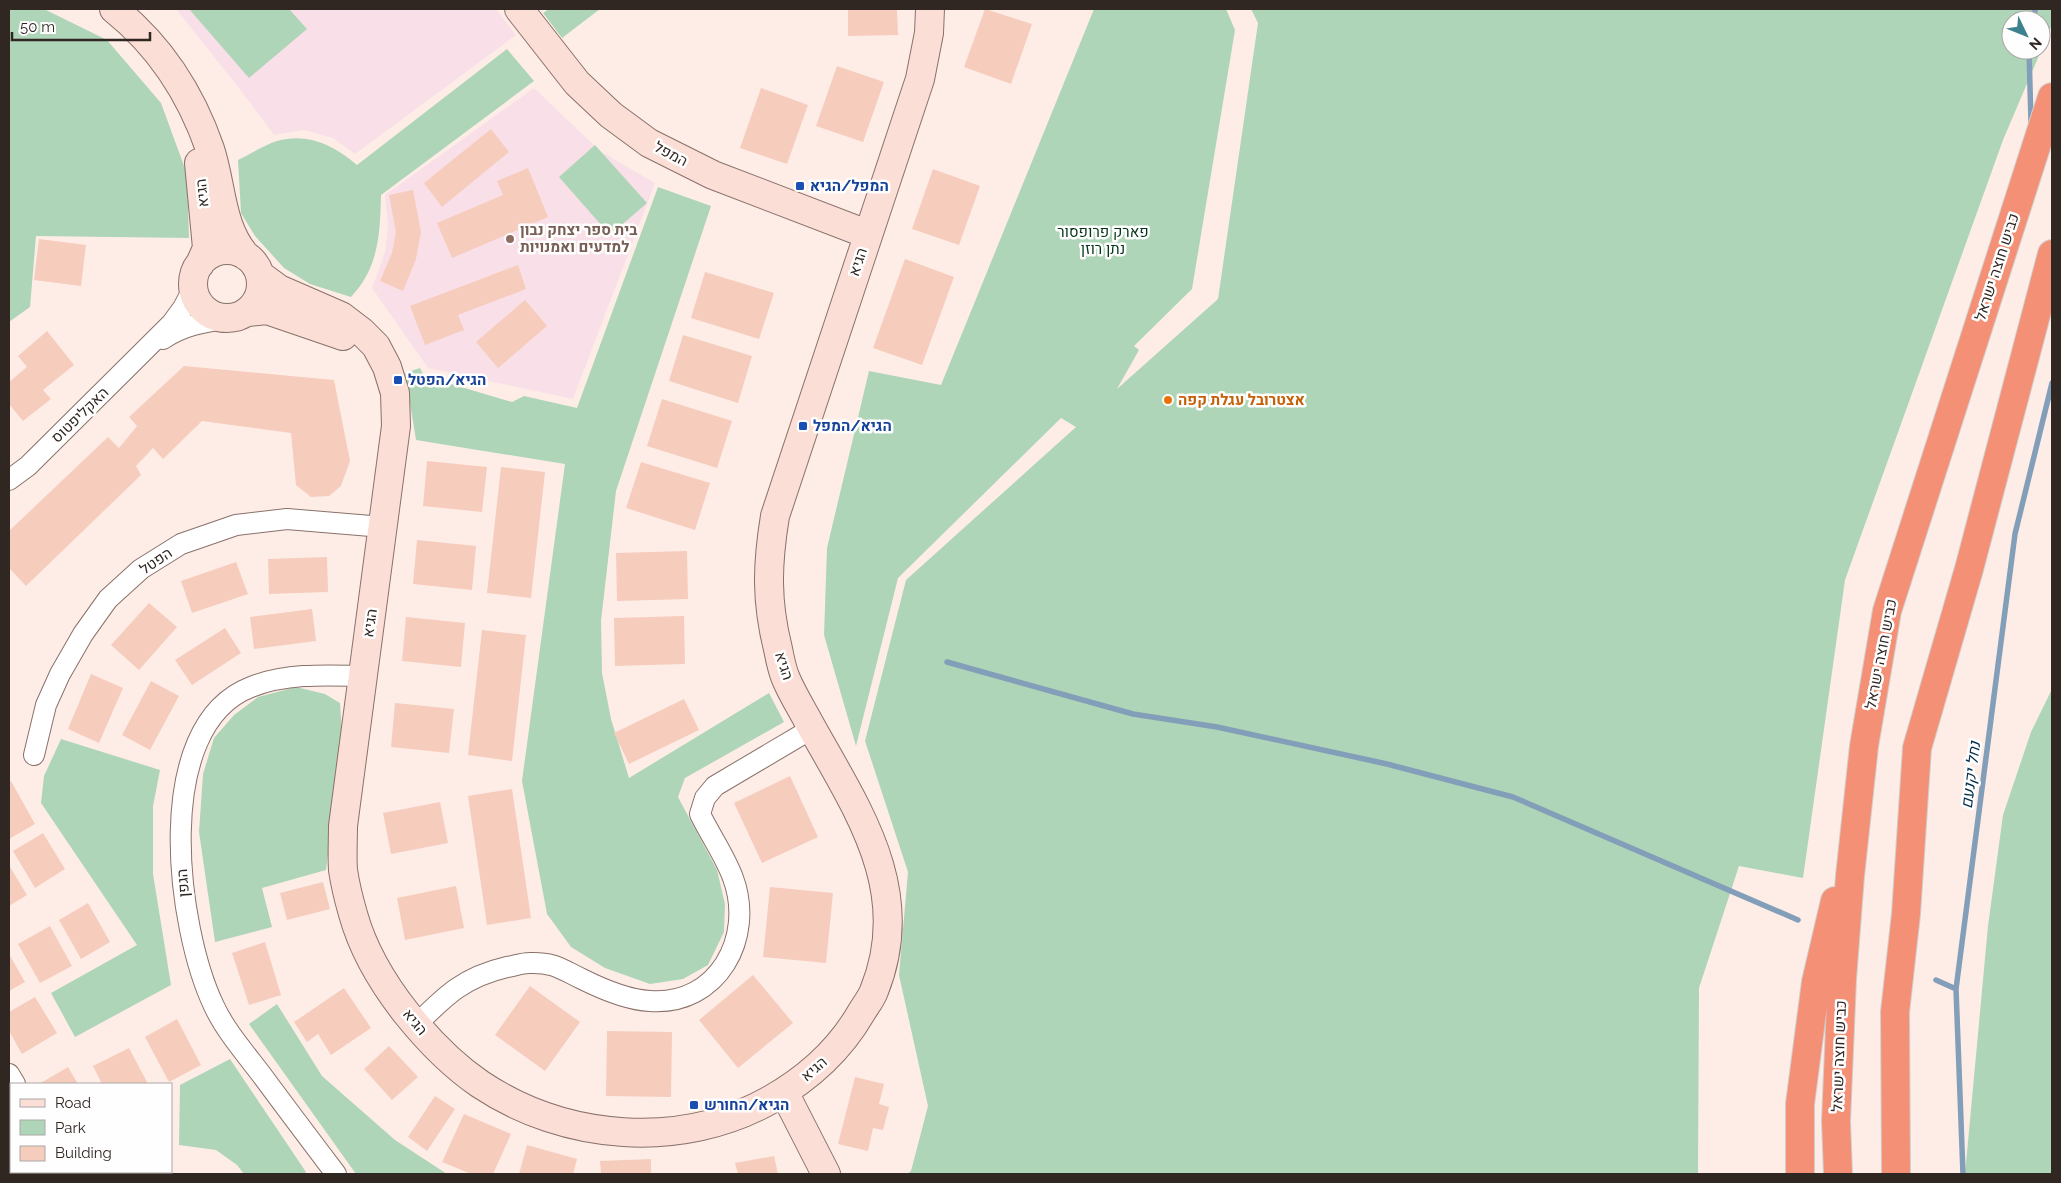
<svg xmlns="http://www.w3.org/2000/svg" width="2061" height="1183" viewBox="0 0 2061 1183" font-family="Raleway,Heebo,sans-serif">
  <rect width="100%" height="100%" fill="#feede7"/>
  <!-- education -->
  <path fill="#f9dfe7" d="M176 9H496L516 35 355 154 333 138 304 130 274 135 242 92Z
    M534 88 600 151 655 183 573 399 428 368 372 288 385 253 388 226 385 195Z"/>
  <!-- green -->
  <path fill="#aed5b7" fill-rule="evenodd" d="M9 9H44L107 40 161 103 187 174 189 238 36 236 30 307 9 322Z
    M189 9H289L307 29 249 78Z
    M549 9H600L562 38 543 13Z
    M1094 9H1226L1235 30 1192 289 1134 346 1139 350 1117 389 1218 299 1258 23 1251 9H2052V25L2003 140 1845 580 1803 878 1739 866 1699 988 1698 1174H907L911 1171 928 1106 899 975 908 872 865 741 906 580 1076 427 1061 418 898 578 856 746 824 635 827 548 869 371 941 385ZM2011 20H2041V50H2011Z
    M507 49 534 81 381 195C380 234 379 267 351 297L310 284 284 268 255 236 241 213 238 160C251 154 264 145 277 141 308 132 335 146 357 165Z
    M595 145 647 203 610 235 559 177Z
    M658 187 711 206 616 491 601 621 602 673 611 719 629 778 769 693 784 722 685 778 678 797 717 870 725 904 724 932 708 965 683 979 650 984 605 968 571 947 547 914 522 781 565 464 416 440 405 373 420 368 424 376 512 402 524 396 577 408Z
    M296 687 325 694 340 703 342 734 326 870 262 888 272 927 215 942 199 832 203 774 214 738 234 715 258 697Z
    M2052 689V1174H1965L1988 926 2003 815 2031 732Z
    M61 739 160 770 153 806V874L171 985 75 1037 51 993 137 945 41 803 44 776Z
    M277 1004 322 1076 395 1140 447 1174H356L249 1024Z
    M230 1059 306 1172 304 1174H244L237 1165 216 1150 179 1145 180 1085Z"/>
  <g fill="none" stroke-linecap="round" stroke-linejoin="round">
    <!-- stream -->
    <path stroke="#839eb8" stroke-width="5.5" d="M2034 20 2035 9
      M2029 50 2031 123
      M947 662 1133 714 1217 727 1387 764 1513 797 1798 920
      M1936 980 1956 989
      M1963 1174 1956 989 2015 534 2052 383"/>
  </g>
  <!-- building -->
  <path fill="#f6ccbd" d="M848 9H897L898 35 848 36Z
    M985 9 1032 24 1011 84 964 67Z
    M837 66 884 82 863 142 816 126Z
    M761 88 808 105 787 164 740 148Z
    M491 129 509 152 442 207 424 183Z
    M528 168 548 217 452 258 437 223 503 195 497 181Z
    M933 169 980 186 959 245 912 229Z
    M413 190 421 232 416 259 403 291 380 281 392 253 396 232 389 195Z
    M39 239 86 245 81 286 34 280Z
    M905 259 954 277 922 365 873 348Z
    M518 265 526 289 458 315 464 330 425 345 410 306Z
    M705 272 774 293 759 339 691 318Z
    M525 300 547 326 498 368 476 342Z
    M47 331 74 365 43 390 51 399 23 421 9 404V382L27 367 18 356Z
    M683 335 752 356 738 403 669 381Z
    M184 366 334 380 350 461 341 486 329 496 311 497 296 485 291 433 202 421 163 459 153 448 136 466 141 475 26 586 9 568V531L108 437 119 448 137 426 129 417Z
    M662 399 732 421 717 468 647 446Z
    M427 461 487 467 482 512 423 506Z
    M641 462 710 483 695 530 626 508Z
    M501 467 545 472 531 598 487 593Z
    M417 540 476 546 472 590 413 584Z
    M687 551 688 599 617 601 616 553Z
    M327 557 328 592 269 594 268 559Z
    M236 562 248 594 192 613 181 581Z
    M149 603 177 627 139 670 111 645Z
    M312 609 316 641 254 649 250 617Z
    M684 616 685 664 615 666 614 618Z
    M406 617 465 623 461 667 402 661Z
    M225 628 241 653 192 685 175 660Z
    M482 630 526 635 512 761 468 755Z
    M91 674 123 688 99 743 68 729Z
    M151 681 179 696 150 750 122 735Z
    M684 699 699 730 629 764 614 733Z
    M395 703 454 709 449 753 391 747Z
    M790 776 818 837 762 863 734 803Z
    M11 781 35 824 9 839V782Z
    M512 789 531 918 487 925 468 796Z
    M440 802 448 843 391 854 383 813Z
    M43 833 65 869 35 888 13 851Z
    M9 865 27 895 9 906Z
    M323 882 330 909 287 920 280 893Z
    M456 886 464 928 405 940 397 898Z
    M770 887 833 893 826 963 763 957Z
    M88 903 110 942 81 959 59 920Z
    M50 926 72 966 40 983 18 944Z
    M265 942 281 995 249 1005 232 953Z
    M9 954 25 982 9 991Z
    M753 975 793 1023 738 1068 699 1020Z
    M530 986 580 1022 545 1071 495 1035Z
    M344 988 371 1028 331 1055 318 1034 307 1042 294 1022Z
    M35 997 57 1033 22 1054 9 1031V1012Z
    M177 1019 201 1065 169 1082 145 1037Z
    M607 1031 672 1032 671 1097 606 1096Z
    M389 1046 418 1077 392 1100 364 1069Z
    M129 1048 147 1082 143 1084H102L93 1066Z
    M68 1067 78 1084H39Z
    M855 1077 884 1084 879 1104 889 1107 883 1130 873 1128 868 1151 838 1144Z
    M435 1096 455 1109 427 1151 408 1137Z
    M464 1114 511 1134 493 1174H471L442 1162Z
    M11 1144V1172H21L22 1174H9V1145Z
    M527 1145 577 1159 573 1174H519Z
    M774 1156 778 1174H738L735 1163Z
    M651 1159V1174H601L600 1161Z
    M102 1172H161L159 1174H103Z"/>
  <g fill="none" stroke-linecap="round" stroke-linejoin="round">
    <defs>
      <path id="street" d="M163 339C182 326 203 322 225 319
        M9 480 28 466 172 323 183 308 193 289
        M34 755 46 705 60 674 83 634 108 599 141 569 181 544 236 525 287 519 383 527
        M416 1025C446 995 464 977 507 967 514 966 522 963 529 963 554 962 561 969 582 979 602 989 628 1000 650 1001 718 1006 755 937 733 878 725 856 710 835 700 814L705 798 715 786 813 728
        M9 1074 15 1084
        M68 1172 69 1174
        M336 1174C311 1141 286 1108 261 1074 245 1053 225 1030 214 1006 177 929 150 726 251 687 286 673 326 675 363 676"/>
      <path id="secondary" d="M114 9C159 45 191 94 210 149 222 185 220 226 246 256
        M519 9 577 83 611 115 649 143 713 175 867 234
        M199 163 207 248 200 264
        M193 284a34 34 0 1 1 68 0a34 34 0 1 1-68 0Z
        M260 275 279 289 341 316 362 332 376 346 387 367 395 393 396 426 343 826C343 840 342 856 343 870 345 884 349 900 353 914 363 950 384 985 407 1014 428 1040 452 1065 480 1084 565 1141 681 1150 770 1100 809 1078 839 1051 861 1013 865 1006 871 999 874 991 916 888 854 805 807 719 800 706 792 693 786 679 782 670 780 659 778 649 766 601 767 565 775 516L920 79 929 33 930 9
        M248 312 267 310 343 336
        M784 1092 826 1174"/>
      <path id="highway" d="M1800 1174V1104L1816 982 1835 901
        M1838 1174 1836 1121 1842 979 1850 876 1864 746 1887 611 2052 97
        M1896 1174 1895 1012 1906 914 1917 748 1969 569 2052 254"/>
    </defs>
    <!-- street casing -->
    <use href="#street" stroke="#897169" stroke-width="22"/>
    <!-- secondary casing -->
    <use href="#secondary" stroke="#897169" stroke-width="30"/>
    <!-- highway casing -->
    <use href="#highway" stroke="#d1cfce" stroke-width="30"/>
    <!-- street -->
    <use href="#street" stroke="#fff" stroke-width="20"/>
    <!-- secondary -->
    <use href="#secondary" stroke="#fbded6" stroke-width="28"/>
    <!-- highway -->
    <use href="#highway" stroke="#f39076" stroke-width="28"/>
  </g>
  <!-- markers -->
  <g fill="#1a4fb4" stroke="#fefefe" stroke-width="2">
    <rect x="795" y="181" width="10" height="10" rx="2.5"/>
    <rect x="393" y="375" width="10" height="10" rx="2.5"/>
    <rect x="798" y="421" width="10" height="10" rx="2.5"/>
    <rect x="689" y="1100" width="10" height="10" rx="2.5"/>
  </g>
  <circle fill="#8d6e63" stroke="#fefefe" stroke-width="2" cx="510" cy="239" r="5"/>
  <circle fill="#e8710a" stroke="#fefefe" stroke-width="2" cx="1168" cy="400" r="5"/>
  <g text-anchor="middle" stroke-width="5" stroke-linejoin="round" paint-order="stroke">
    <!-- street labels -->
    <g font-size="15" fill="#302622" stroke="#fefefe">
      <text transform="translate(671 154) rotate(28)" y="5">המפל</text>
      <text transform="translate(202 193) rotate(-96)" y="5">הגיא</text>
      <text transform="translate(858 262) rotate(-72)" y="5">הגיא</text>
      <text transform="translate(1997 267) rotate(-72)" y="5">כביש חוצה ישראל</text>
      <text transform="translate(80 415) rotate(-44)" y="5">האקליפטוס</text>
      <text transform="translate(156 561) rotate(-34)" y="5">הפטל</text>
      <text transform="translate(370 623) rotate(-82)" y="5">הגיא</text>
      <text transform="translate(1881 654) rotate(-79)" y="5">כביש חוצה ישראל</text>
      <text transform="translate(784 666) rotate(72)" y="5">הגיא</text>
      <text transform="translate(183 883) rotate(-94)" y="5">הגפן</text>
      <text transform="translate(415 1022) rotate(50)" y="5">הגיא</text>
      <text transform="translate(1839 1056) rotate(-88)" y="5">כביש חוצה ישראל</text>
      <text transform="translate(814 1069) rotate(-41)" y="5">הגיא</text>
    </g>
    <!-- transit labels -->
    <g font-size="15" font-weight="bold" fill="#164399" stroke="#fefefe" text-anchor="start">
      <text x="810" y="191">המפל/הגיא</text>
      <text x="408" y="385">הגיא/הפטל</text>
      <text x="813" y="431">הגיא/המפל</text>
      <text x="704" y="1110">הגיא/החורש</text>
    </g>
    <!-- education labels -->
    <g font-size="15" font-weight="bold" fill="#785e54" stroke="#fefefe" text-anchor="start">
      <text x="520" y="235">בית ספר יצחק נבון<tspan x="520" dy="17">למדעים ואמנויות</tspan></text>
    </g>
    <!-- park labels -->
    <g font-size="15" fill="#043417" stroke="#fefefe">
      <text x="1103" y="237">פארק פרופסור<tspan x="1103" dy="17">נתן רוזן</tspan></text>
    </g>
    <!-- food labels -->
    <g font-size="15" font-weight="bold" fill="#c56008" stroke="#fefefe" text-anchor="start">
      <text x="1178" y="405">אצטרובל עגלת קפה</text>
    </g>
    <!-- water labels -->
    <g font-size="16" font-style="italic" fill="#022d4b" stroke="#fefefe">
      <text transform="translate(1970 775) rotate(-83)" y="6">נחל יקנעם</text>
    </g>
  </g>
  <!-- border -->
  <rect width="2061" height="1183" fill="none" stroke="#302622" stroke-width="20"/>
  <!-- legend -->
  <rect x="10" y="1083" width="162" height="90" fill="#fefefe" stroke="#aca8a6"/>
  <rect x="20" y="1099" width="25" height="8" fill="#fbded6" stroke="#aca8a6"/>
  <text x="55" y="1108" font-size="15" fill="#302622">Road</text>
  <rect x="20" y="1120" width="25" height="15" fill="#aed5b7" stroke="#aca8a6"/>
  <text x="55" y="1133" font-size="15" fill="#302622">Park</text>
  <rect x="20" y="1146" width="25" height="15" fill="#f6ccbd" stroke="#aca8a6"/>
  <text x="55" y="1158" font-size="15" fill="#302622">Building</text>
  <!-- north arrow -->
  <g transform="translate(2026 35) rotate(133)"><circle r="24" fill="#fefefe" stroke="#aca8a6"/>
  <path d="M0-4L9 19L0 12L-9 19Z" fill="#3c818e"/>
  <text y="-8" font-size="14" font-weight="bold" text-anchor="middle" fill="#302622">N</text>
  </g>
  <!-- scale -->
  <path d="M12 32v8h138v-8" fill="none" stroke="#302622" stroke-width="2.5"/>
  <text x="20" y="32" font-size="15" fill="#302622" stroke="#fefefe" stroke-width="4" paint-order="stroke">50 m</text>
</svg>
